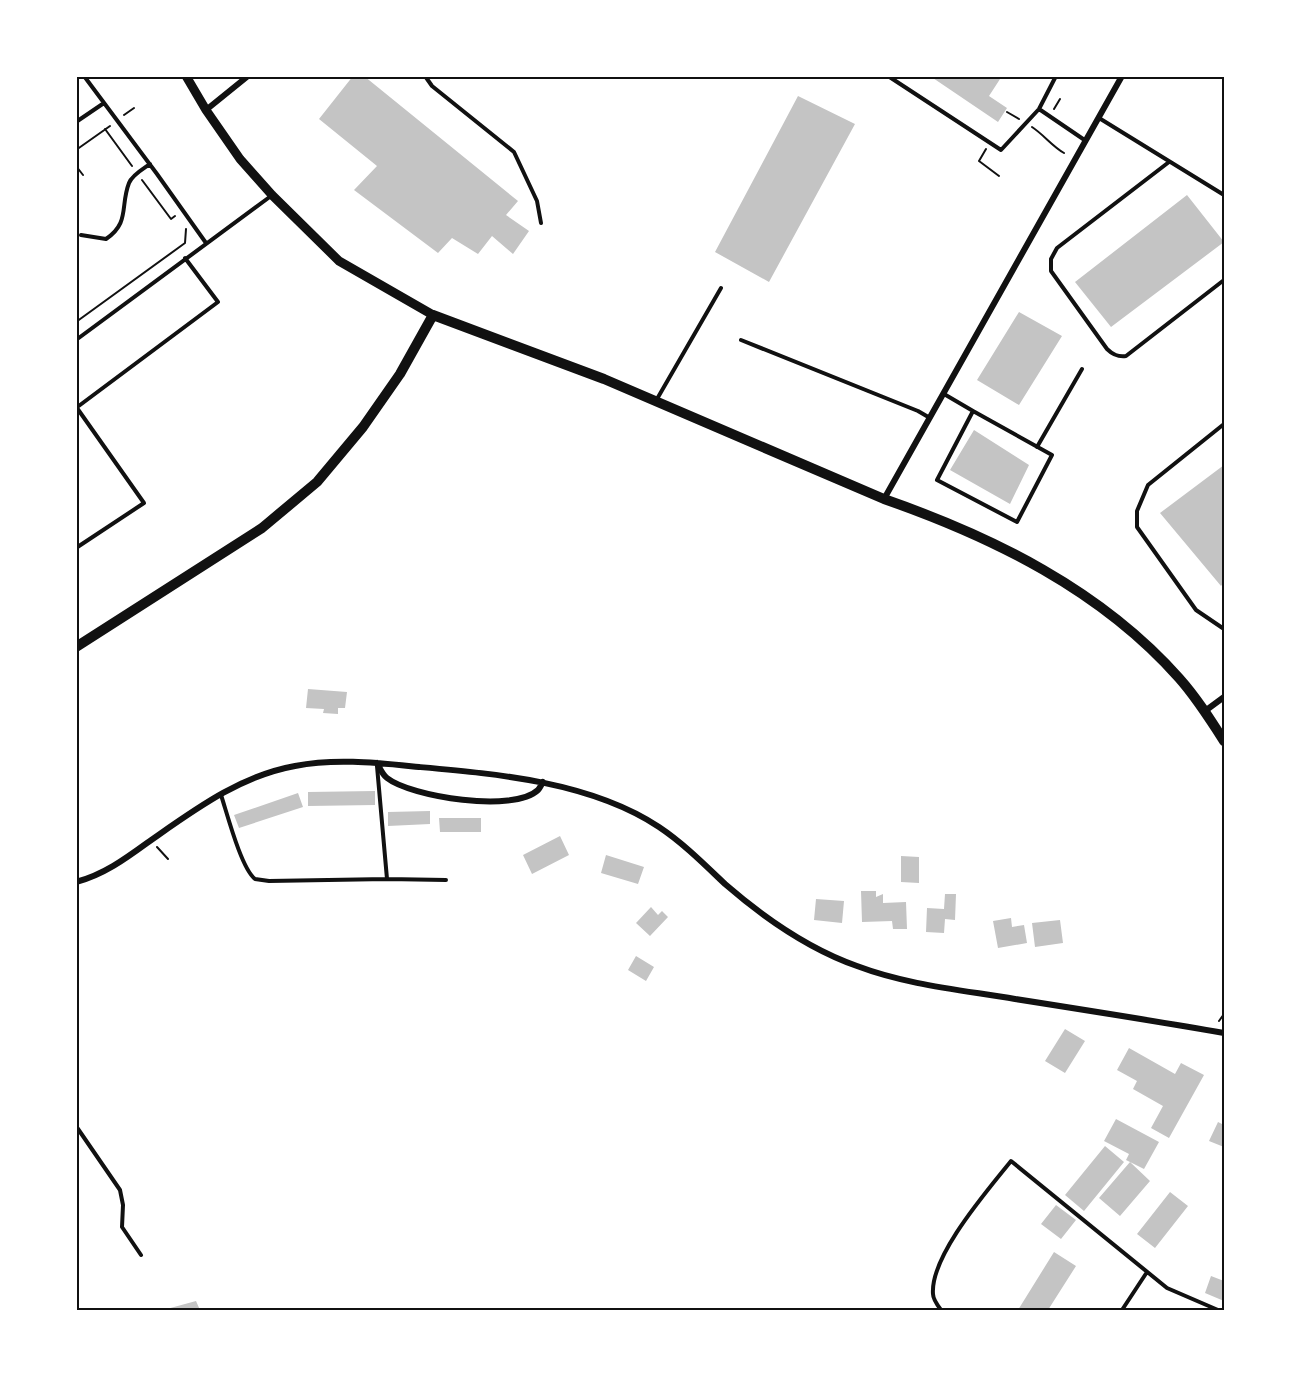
<svg xmlns="http://www.w3.org/2000/svg" width="1301" height="1387" viewBox="0 0 1301 1387" font-family="'Sofia Sans Condensed',sans-serif">
  <rect width="100%" height="100%" fill="#fff"/>
  <!-- building -->
  <path fill="#c4c4c4" d="M353 76H364L518 201 506 215 529 231 513 254 492 236 478 254 452 238 438 253 354 190 377 166 319 119Z
    M930 76H1002L989 96 1007 108 998 122Z
    M798 96 855 124 769 282 715 252Z
    M1187 195 1224 242 1111 327 1075 282Z
    M1019 312 1062 336 1019 405 977 380Z
    M974 430 1029 465 1010 504 950 470Z
    M1224 465V582L1221 586 1160 513Z
    M308 689 347 692 345 708H338V714L323 713 324 709 306 708Z
    M375 791V805L308 806V792Z
    M298 793 303 807 239 828 234 815Z
    M430 811V824L388 826V812Z
    M439 818H481V832H440Z
    M560 836 569 855 532 874 523 855Z
    M606 855 644 867 638 884 601 873Z
    M901 856 919 857V883L901 882Z
    M861 891H876V897L883 894V903L906 902 907 929H893L892 921 862 922Z
    M945 894H956L955 920 945 919 944 933 926 932 927 908 944 909Z
    M816 899 844 901 842 923 814 920Z
    M651 907 658 915 662 911 668 917 650 936 636 923Z
    M1011 918 1012 927 1024 925 1027 943 998 948 993 921Z
    M1060 920 1063 943 1035 947 1032 923Z
    M636 956 654 967 646 981 628 970Z
    M1065 1029 1085 1041 1065 1073 1045 1061Z
    M1129 1048 1175 1074 1181 1063 1204 1075 1169 1138 1151 1128 1163 1106 1133 1089 1137 1081 1117 1070Z
    M1116 1119 1159 1142 1144 1169 1126 1160 1129 1154 1104 1141Z
    M1218 1122 1224 1125V1147L1209 1141Z
    M1105 1146 1124 1162 1084 1211 1065 1195Z
    M1130 1162 1150 1181 1120 1216 1099 1198Z
    M1170 1192 1188 1206 1155 1248 1137 1234Z
    M1056 1205 1076 1220 1061 1239 1041 1224Z
    M1054 1252 1076 1266 1048 1310H1018Z
    M1211 1276 1224 1281V1301L1205 1293Z
    M196 1301 200 1310H163Z"/>
  <g fill="none" stroke-linecap="round" stroke-linejoin="round">
    <!-- path -->
    <path stroke="#111" stroke-width="2" d="M1054 109 1060 99
      M1007 112 1019 119
      M124 115 134 108
      M1032 127C1044 135 1052 146 1064 153
      M105 129 132 166
      M986 149 979 161 999 176
      M76 150 110 126
      M76 166 83 175
      M142 180 171 219 175 216
      M76 322 185 243 186 229
      M157 847 168 859
      M1219 1021 1224 1014"/>
    <!-- service -->
    <path stroke="#111" stroke-width="4" d="M84 76 157 174 206 243
      M425 76 432 86 514 152 537 201 541 223
      M888 76 1001 150 1039 109 1056 76
      M1039 109 1086 141
      M1099 118 1224 195
      M76 122 104 103
      M1169 162 1057 248 1051 259V271L1107 349C1113 355 1118 357 1126 356L1224 280
      M81 235 106 239C130 223 120 206 129 183 132 175 143 169 150 164
      M76 340 271 196
      M741 340 918 411 930 418
      M944 394 973 411 937 480 1017 522 1052 455 973 411
      M657 399 721 288
      M76 408 218 302 185 258
      M1224 424 1148 485 1137 511V527L1196 610 1224 629
      M1037 447 1082 369
      M76 548 144 503 77 408
      M377 766 387 879
      M221 795C227 813 241 868 255 879L269 881 387 879 446 880
      M76 1126 120 1190 123 1205 122 1227 141 1255
      M941 1310C938 1306 933 1299 933 1294 930 1256 988 1190 1011 1161L1167 1288 1218 1310
      M1122 1310 1147 1272"/>
    <!-- minor -->
    <path stroke="#111" stroke-width="6" d="M206 110 248 76
      M884 499 1122 76
      M1205 711 1224 697
      M377 763C380 768 382 774 387 778 411 797 514 813 538 790 540 788 541 785 543 782
      M76 882C103 875 125 859 147 843 193 811 239 776 295 766 336 758 378 763 419 767 498 774 591 782 659 827 683 843 704 864 725 884 763 917 809 949 857 966 907 985 962 990 1015 999 1085 1010 1155 1021 1224 1033"/>
    <!-- tertiary -->
    <path stroke="#111" stroke-width="9" d="M186 76 206 110 240 159 272 195 339 261 433 315"/>
    <!-- secondary -->
    <path stroke="#111" stroke-width="10" d="M76 647 262 528 317 482 363 427 400 374 433 315 604 379 884 499C993 537 1101 590 1179 678 1196 697 1210 719 1224 741"/>
  </g>
  <!-- border -->
  <rect width="1301" height="1387" fill="none" stroke="#ffffff" stroke-width="156"/>
  <rect x="78" y="78" width="1145" height="1231" fill="none" stroke="#111" stroke-width="2"/>
</svg>
